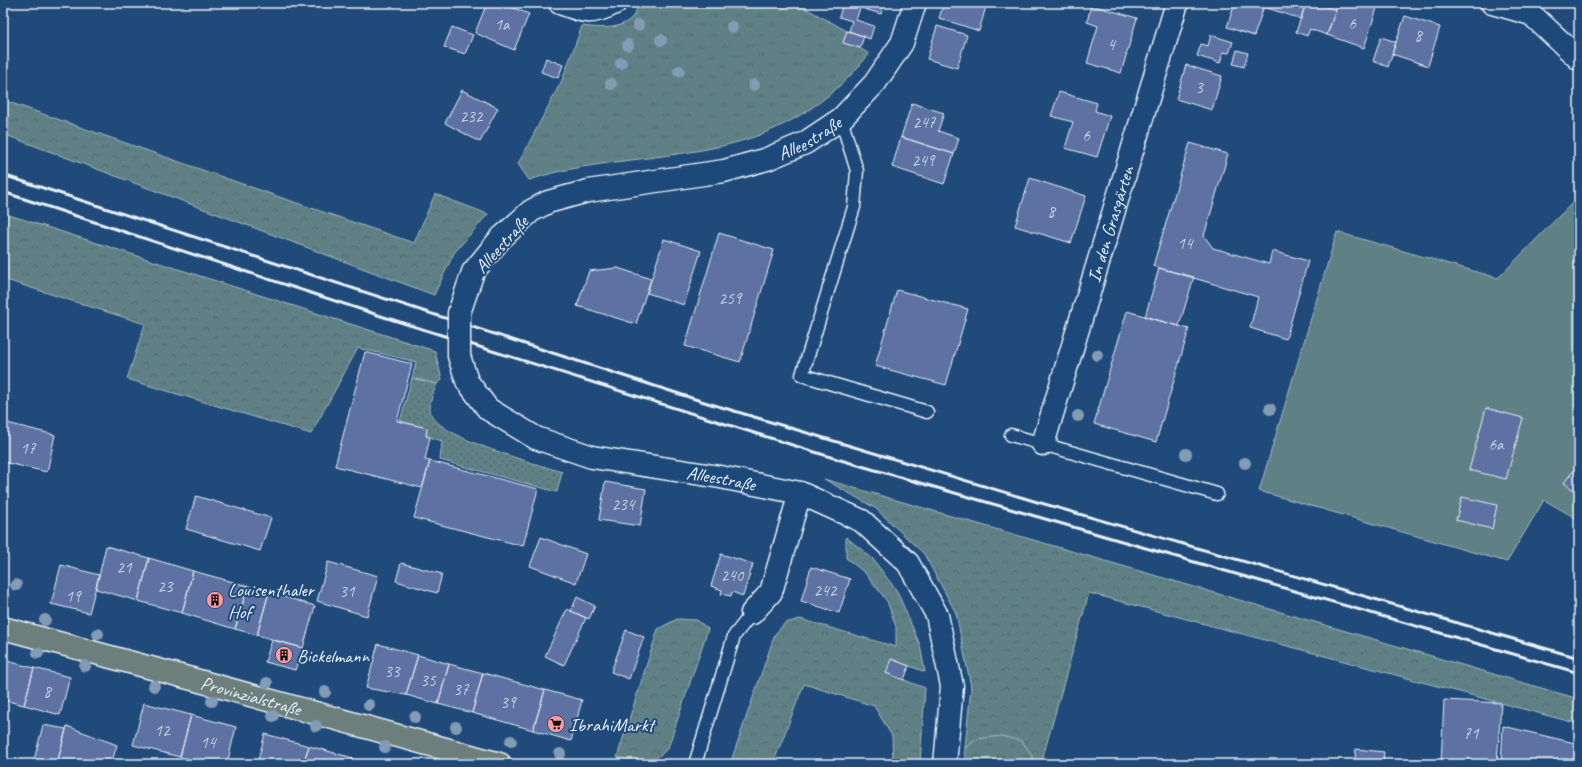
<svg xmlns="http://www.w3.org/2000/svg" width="1582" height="767" viewBox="0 0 1582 767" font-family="Caveat,sans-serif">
  <defs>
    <pattern id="grass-dots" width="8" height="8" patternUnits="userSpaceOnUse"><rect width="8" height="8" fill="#5f8185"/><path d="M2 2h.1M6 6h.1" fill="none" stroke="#556a6d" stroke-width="1.8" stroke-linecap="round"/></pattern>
    <pattern id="forest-crowns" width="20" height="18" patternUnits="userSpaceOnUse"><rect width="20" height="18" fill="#5f8185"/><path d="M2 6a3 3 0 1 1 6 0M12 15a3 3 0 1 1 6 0" fill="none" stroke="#556a6d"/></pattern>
    <pattern id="park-tufts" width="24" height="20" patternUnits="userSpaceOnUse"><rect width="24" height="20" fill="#5f8185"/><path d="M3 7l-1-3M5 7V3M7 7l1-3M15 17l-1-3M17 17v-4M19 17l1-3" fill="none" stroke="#556a6d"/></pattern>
  </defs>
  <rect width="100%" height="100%" fill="#1f4a7a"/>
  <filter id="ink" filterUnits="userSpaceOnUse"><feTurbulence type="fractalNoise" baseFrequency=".025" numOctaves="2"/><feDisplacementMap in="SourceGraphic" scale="8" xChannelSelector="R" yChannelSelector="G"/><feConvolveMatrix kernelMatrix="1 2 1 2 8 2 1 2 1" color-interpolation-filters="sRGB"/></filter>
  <g filter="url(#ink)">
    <!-- grass -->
    <path fill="url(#grass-dots)" stroke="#a4b9be" d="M412 378 437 384C433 393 427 407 432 416 446 440 534 463 562 472L557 492 440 460 442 441 426 436 427 428 400 421Z"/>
    <!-- forest -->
    <path fill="url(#forest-crowns)" stroke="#a4b9be" d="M3 100 288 200 414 243 435 194 488 214 454 253 434 295 3 134Z
      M3 213 435 351 442 380 437 384 412 378 416 362 358 348 311 434 127 379 145 324 3 279Z
      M824 479 1579 699V724L1089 593 1041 764H1032L1033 757 977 739 965 748 971 687 956 613 924 554 875 508Z
      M846 537 872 558 897 591 920 645 925 672 892 659 886 673 925 688 920 764H893L892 736 874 706 804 684 773 764H730L775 634 785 623 800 619 896 647V627L887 601 865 573 846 558Z
      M677 619 697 620 708 629 668 748C649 767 643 764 617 757L658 629Z"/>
    <!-- park -->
    <path fill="url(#park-tufts)" stroke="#a4b9be" d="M639 3H796L847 31 843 43 860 48 869 54C831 103 778 135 717 147 666 158 613 160 561 171 551 173 540 177 529 180L518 164 562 80 582 26C599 28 622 31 634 15 636 12 637 7 639 3Z
      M1001 736 1022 741 1033 757 1032 764H964L965 748 977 739Z"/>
    <!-- garden -->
    <path fill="#5f8185" stroke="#a4b9be" d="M1579 196V520L1544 500 1507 562 1259 491 1337 232 1498 278Z"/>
    <!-- building -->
    <path fill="#5d72a2" stroke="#e8f1f8" d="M487 3H501L529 14 514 50 475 33Z
      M843 3 860 8 856 20 874 26 870 39 849 31 852 21 839 17Z
      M845 3H884L881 14Z
      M944 3H987L979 31 939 18Z
      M1235 3H1265L1254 36 1227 27Z
      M1265 3H1306L1301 19 1264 7Z
      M1306 3H1314L1336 10 1327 35 1310 29 1307 36 1296 32Z
      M1338 3H1371L1378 5 1364 48 1327 35Z
      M1091 5 1137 18 1121 73 1087 63 1098 26 1087 22Z
      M1405 16 1440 27 1428 66 1392 54Z
      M937 26 967 35 957 68 927 59Z
      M452 27 473 35 465 54 444 47Z
      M847 31 864 36 860 48 843 43Z
      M1211 35 1233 42 1229 53 1223 52 1220 63 1197 56 1201 44 1208 46Z
      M1381 37 1396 42 1388 67 1373 61Z
      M1237 50 1248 53 1244 67 1233 64Z
      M546 58 563 65 558 78 541 72Z
      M1186 65 1222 76 1212 110 1176 99Z
      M462 90 498 108 480 142 445 123Z
      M1059 92 1097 103 1095 111 1110 116 1097 157 1065 148 1073 122 1051 116Z
      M912 103 944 113 938 131 959 138 954 154 901 137Z
      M901 137 954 154 944 184 892 167Z
      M1190 143 1228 154 1204 236 1213 248 1269 264 1272 251 1308 261 1286 339 1250 328 1258 297 1153 266Z
      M1030 178 1086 196 1071 243 1015 226Z
      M719 233 774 250 740 362 685 346Z
      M664 239 701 251 684 305 647 293Z
      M618 268 651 279 636 324 577 306 589 271Z
      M1159 268 1194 277 1179 326 1145 317Z
      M897 290 968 309 946 385 875 366Z
      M1127 311 1189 329 1156 442 1094 424Z
      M365 352 412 364 397 421 427 428 426 436 430 437 425 460 430 461 422 488 335 466Z
      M1486 408 1523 418 1506 479 1469 470Z
      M3 422 55 435 47 472 3 462Z
      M430 461 538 489 523 546 414 518Z
      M1576 467 1579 469V494L1564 483Z
      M605 482 646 489 640 526 599 520Z
      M196 496 271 518 260 551 186 529Z
      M1462 497 1497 505 1492 529 1456 520Z
      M541 537 586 554 576 583 530 566Z
      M106 546 149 558 138 601 96 589Z
      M721 554 753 564 743 596 732 592 731 596 721 594 722 590 711 586Z
      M149 558 193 571 182 613 138 601Z
      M328 562 378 576 367 616 317 601Z
      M401 563 442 574 437 593 396 581Z
      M61 565 99 575 89 613 51 604Z
      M811 567 850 579 839 613 801 601Z
      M193 571 248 586 235 629 182 613Z
      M248 586 269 592 257 635 235 629Z
      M269 592 315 606 303 648 257 635Z
      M577 597 595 606 589 619 571 611Z
      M567 609 586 618 564 665 545 656Z
      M626 630 644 637 629 679 611 672Z
      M272 640 303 648 295 670 265 662Z
      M378 644 418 655 406 695 366 688Z
      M418 655 449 664 438 704 406 695Z
      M891 659 909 666 904 680 886 673Z
      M3 660 34 668 24 705 3 700Z
      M449 664 483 673 472 713 438 704Z
      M34 668 70 677 60 715 24 705Z
      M483 673 545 690 533 730 472 713Z
      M545 690 582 700 571 741 533 730Z
      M1444 700 1501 703 1497 764H1441Z
      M144 703 191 715 180 757 133 745Z
      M191 715 236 727 227 764H209L180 757Z
      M43 725 66 729 57 764H33Z
      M67 726 117 745 112 761 118 764H57Z
      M1503 726 1579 744V764H1501Z
      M265 734 309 746 303 764H257Z
      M309 746 353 758 351 764H303Z
      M1356 749 1384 752 1383 764H1354Z"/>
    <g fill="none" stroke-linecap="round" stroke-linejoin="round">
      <defs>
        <path id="service" d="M841 119 857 171 854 207 802 375 927 412
          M1011 435 1217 494
          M695 764 734 636 752 613"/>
        <g id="minor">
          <path d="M560 3C585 12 590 16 615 3"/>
          <path d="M1492 3 1531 14 1579 59"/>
          <path id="s1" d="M1043 444 1177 3"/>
          <path d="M752 613 771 592 800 493"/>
        </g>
        <g id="tertiary">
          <path id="s2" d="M500 239 531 211 548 202 588 191 724 171 767 159 805 143 841 119 875 83 902 43 915 3"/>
          <path id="s3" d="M467 381 488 409 536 438 592 457 720 477 800 493 862 521 908 563 937 615 952 686 945 764"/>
        </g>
        <g id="primary">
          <path id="s4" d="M3 628 192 679 500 764"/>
        </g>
      </defs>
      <!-- service casing -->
      <use href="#service" stroke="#e8f1f8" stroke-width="15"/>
      <!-- minor casing -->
      <use href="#minor" stroke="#e8f1f8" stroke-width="25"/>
      <!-- tertiary casing -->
      <use href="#tertiary" stroke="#e8f1f8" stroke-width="25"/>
      <!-- primary casing -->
      <use href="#primary" stroke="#e8f1f8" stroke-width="25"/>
      <!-- service -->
      <use href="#service" stroke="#1f4a7a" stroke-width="12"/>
      <!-- minor -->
      <use href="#minor" stroke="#1f4a7a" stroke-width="22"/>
      <!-- tertiary -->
      <use href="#tertiary" stroke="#1f4a7a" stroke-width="22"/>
      <!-- primary -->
      <use href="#primary" stroke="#6c7f7c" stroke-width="22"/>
      <!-- rail -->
      <path stroke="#e8f1f8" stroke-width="3" d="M3 175 701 401 1034 501 1579 658
        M3 192 384 317 837 459 1579 673"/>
      <defs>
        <path id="tertiary-bridge" d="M467 381 459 356V313L473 272 500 239"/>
      </defs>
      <!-- tertiary-bridge casing -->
      <use href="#tertiary-bridge" stroke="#e8f1f8" stroke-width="25" stroke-linecap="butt"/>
      <!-- tertiary-bridge -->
      <use href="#tertiary-bridge" stroke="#1f4a7a" stroke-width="22"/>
    </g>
    <!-- trees -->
    <g fill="#829cb6">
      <circle cx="638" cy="25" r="6"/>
      <circle cx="732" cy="27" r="6"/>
      <circle cx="661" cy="40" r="6"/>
      <circle cx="628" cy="45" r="6"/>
      <circle cx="621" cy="63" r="6"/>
      <circle cx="679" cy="71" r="6"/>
      <circle cx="611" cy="84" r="6"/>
      <circle cx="754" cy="85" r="6"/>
      <circle cx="1097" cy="355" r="6"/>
      <circle cx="1270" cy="409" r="6"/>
      <circle cx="1078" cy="416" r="6"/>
      <circle cx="1186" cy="454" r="6"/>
      <circle cx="1245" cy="463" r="6"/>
      <circle cx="16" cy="585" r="6"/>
      <circle cx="45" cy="620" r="6"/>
      <circle cx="98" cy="634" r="6"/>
      <circle cx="38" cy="653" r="6"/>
      <circle cx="85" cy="666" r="6"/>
      <circle cx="267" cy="683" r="6"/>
      <circle cx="154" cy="686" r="6"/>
      <circle cx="325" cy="692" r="6"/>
      <circle cx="212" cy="701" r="6"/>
      <circle cx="369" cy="705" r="6"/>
      <circle cx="273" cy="716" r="6"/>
      <circle cx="415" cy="717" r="6"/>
      <circle cx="316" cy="726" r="6"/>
      <circle cx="456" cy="727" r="6"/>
      <circle cx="511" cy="741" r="6"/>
      <circle cx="385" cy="747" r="6"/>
      <circle cx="560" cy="754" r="6"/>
    </g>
  </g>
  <!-- icons -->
  <defs>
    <symbol id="building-disc" viewBox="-11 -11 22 22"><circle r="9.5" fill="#ff9aa2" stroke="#1f4a7a"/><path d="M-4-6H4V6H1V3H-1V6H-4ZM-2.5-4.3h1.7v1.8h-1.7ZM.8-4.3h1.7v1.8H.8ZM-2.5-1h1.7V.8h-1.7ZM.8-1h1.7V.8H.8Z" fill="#111"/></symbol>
    <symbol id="supermarket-disc" viewBox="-11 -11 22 22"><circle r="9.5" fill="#ff9aa2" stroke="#1f4a7a"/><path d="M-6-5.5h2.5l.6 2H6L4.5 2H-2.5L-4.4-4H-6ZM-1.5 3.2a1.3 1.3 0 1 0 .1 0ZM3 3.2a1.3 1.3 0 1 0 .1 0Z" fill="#111"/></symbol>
  </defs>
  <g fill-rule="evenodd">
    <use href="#building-disc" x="205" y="590" width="20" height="20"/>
    <use href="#building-disc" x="274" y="645" width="20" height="20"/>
    <use href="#supermarket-disc" x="546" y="714" width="20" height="20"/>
  </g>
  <g text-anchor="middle" stroke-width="4" stroke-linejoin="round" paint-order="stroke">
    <!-- number labels -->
    <g font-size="17" fill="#c5d1e2">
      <text x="1352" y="29">6</text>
      <text x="502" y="30">1a</text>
      <text x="1418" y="41">8</text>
      <text x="1111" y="50">4</text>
      <text x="1199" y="93">3</text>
      <text x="471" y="122">232</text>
      <text x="924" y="128">247</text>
      <text x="1086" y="141">6</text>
      <text x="923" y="166">249</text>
      <text x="1051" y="217">8</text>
      <text x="1185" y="249">14</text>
      <text x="730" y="304">259</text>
      <text x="1496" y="450">6a</text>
      <text x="28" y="454">17</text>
      <text x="623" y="510">234</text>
      <text x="124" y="573">21</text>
      <text x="732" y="581">240</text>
      <text x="165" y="592">23</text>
      <text x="825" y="596">242</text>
      <text x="347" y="597">31</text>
      <text x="73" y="602">19</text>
      <text x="392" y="677">33</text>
      <text x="428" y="686">35</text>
      <text x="461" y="695">37</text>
      <text x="47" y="697">8</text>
      <text x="508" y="708">39</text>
      <text x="162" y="736">12</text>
      <text x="1471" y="739">71</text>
      <text x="208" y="748">14</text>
    </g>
    <!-- street labels -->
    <g font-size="19" fill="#e8f1f8" stroke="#1f4a7a">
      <text dy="7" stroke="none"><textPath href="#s2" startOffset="332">Alleestraße</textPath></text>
      <text dy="7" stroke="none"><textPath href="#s1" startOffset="230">In den Grasgärten</textPath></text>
      <text transform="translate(501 244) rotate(-48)" y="7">Alleestraße</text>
      <text dy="7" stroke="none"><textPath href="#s3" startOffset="281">Alleestraße</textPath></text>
      <text dy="7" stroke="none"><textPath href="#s4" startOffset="257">Provinzialstraße</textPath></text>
    </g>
    <!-- poi labels -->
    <g font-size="19" fill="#e8f1f8" stroke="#1f4a7a" text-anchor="start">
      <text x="228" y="596">Louisenthaler<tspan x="228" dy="22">Hof</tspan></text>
      <text x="297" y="662">Bickelmann</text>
      <text x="569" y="731">IbrahiMarkt</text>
    </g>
  </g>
  <!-- margin -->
  <rect width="1582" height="767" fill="none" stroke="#1f4a7a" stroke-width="16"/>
  <rect x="8" y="8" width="1566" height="751" fill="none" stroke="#e8f1f8" stroke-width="1.5" filter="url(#ink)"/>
</svg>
